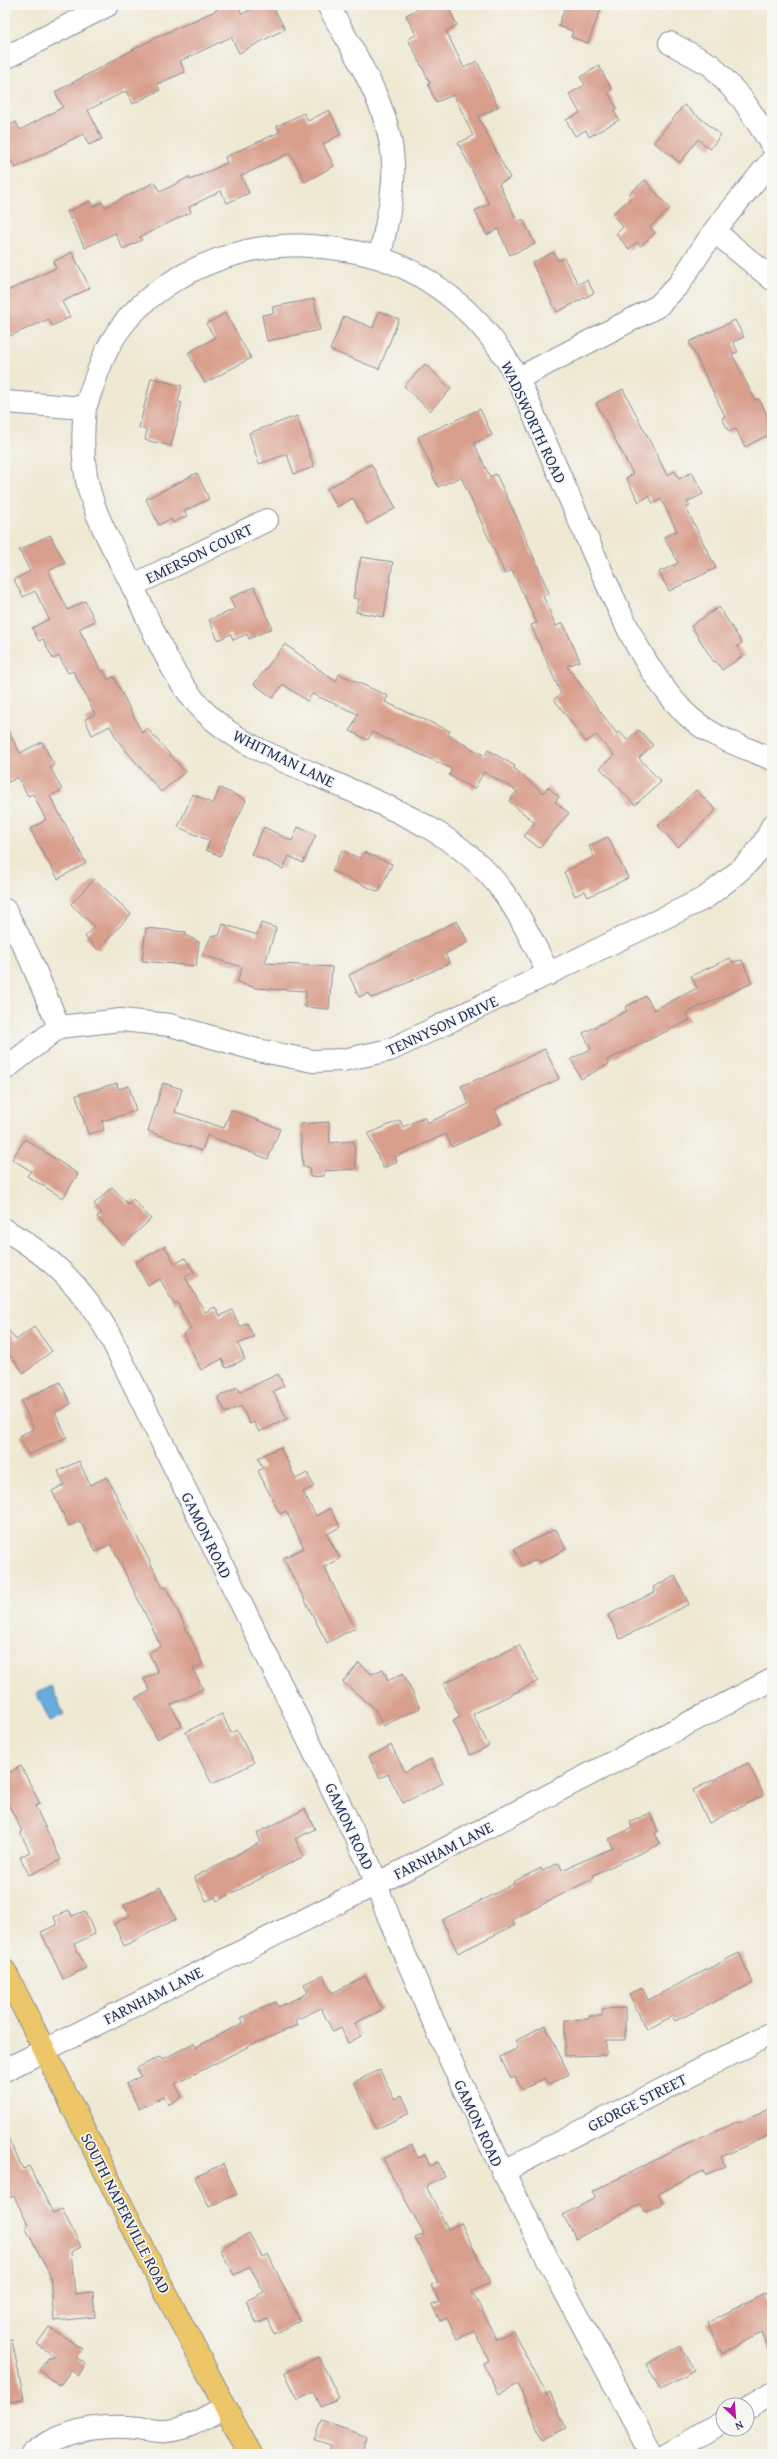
<svg xmlns="http://www.w3.org/2000/svg" width="777" height="2459" viewBox="0 0 777 2459" font-family="'Gentium Book Plus',serif">
  <rect width="100%" height="100%" fill="#f6f6f2"/>
  <filter id="ink" filterUnits="userSpaceOnUse"><feTurbulence type="fractalNoise" baseFrequency=".025" numOctaves="2"/><feDisplacementMap in="SourceGraphic" scale="8" xChannelSelector="R" yChannelSelector="G"/><feConvolveMatrix kernelMatrix="1 2 1 2 8 2 1 2 1" color-interpolation-filters="sRGB"/></filter>
  <filter id="wash" filterUnits="userSpaceOnUse"><feTurbulence type="fractalNoise" baseFrequency=".012" numOctaves="4" result="noise"/><feDisplacementMap in="SourceGraphic" scale="16" xChannelSelector="R" yChannelSelector="G"/><feGaussianBlur stdDeviation="0.9" result="paint"/><feColorMatrix in="noise" values="0 0 0 0 0 0 0 0 0 0 0 0 0 0 0 0 0 1.4 0 .05"/><feComposite in="paint" operator="in"/></filter>
  <g filter="url(#wash)">
    <rect width="100%" height="100%" fill="#efe9d4"/>
    <!-- water -->
    <path fill="#66acdc" stroke="#406e9d" d="M51 1686 64 1714 50 1721 36 1693Z"/>
    <g id="blocks">
      <!-- building -->
      <path fill="#d99f8d" d="M215 5H237L242 14 260 5H272L285 29 239 53 231 37 180 61 185 72 157 84 160 90 133 104 126 91 88 110 102 139 89 145 83 134 15 168 11 161 5 164V128L16 122 20 130 63 107 55 92 153 39 217 10Z
        M426 5H447L457 25 446 31 464 68 477 61 498 107 478 117 510 178 499 184 518 222 523 219 535 244 510 255 498 229 487 235 475 211 489 204 458 143 473 136 454 95 436 102 428 84 430 83 408 39 416 35 406 15Z
        M566 5H602L588 43 571 37 573 31 558 26Z
        M599 66 612 90 608 92 617 109 614 111 619 120 589 137 586 130 575 136 566 120 580 113 569 94 585 85 580 77Z
        M684 105 721 135 710 149 698 139 680 163 654 142Z
        M329 110 341 134 323 144 334 166 305 182 290 153 241 176 249 193 227 203 221 191 189 207 191 212 140 237 142 240 123 249 115 233 85 248 67 212 90 201 93 207 102 202 105 207 155 182 160 192 189 177 190 180 227 163 225 157 280 132 277 126 304 113 308 121Z
        M645 180 670 209 650 227 655 233 640 246 637 242 629 249 616 234 623 227 612 214 632 197 629 194Z
        M72 252 90 288 62 302 70 317 52 326 49 319 5 338V292L56 268 53 262Z
        M554 252 558 261 564 258 578 284 587 280 594 293 557 312 532 263Z
        M314 299 320 330 267 341 262 315 274 313 272 307Z
        M379 311 399 319 379 369 330 350 344 316 373 328Z
        M225 313 251 358 205 383 188 353 215 338 206 324Z
        M735 320 744 337 733 342 738 352 732 354 755 400 759 399 767 414 772 412V433L745 447 736 429 729 432 722 418 725 416 689 342Z
        M425 364 451 389 430 411 404 386Z
        M151 378 182 386 178 402 182 403 171 446 145 440 147 430 139 428Z
        M623 389 667 475 675 471 679 479 692 472 703 494 687 502 690 506 686 508 716 568 669 591 659 572 678 563 664 537 677 531 661 499 653 504 649 496 639 502 626 478 633 474 596 403Z
        M480 409 492 435 474 443 490 477 496 474 521 527 549 593 543 596 556 626 563 623 580 661 567 666 617 734 619 731 627 740 639 730 653 745 639 758 661 782 635 805 600 768 614 755 596 735 586 742 554 699 561 694 531 625 537 623 512 570 505 574 461 477 438 487 432 474 434 473 418 437Z
        M297 416 314 467 294 474 287 454 259 464 249 433Z
        M371 464 396 508 367 524 353 498 337 507 327 489Z
        M197 473 209 499 184 511 187 516 173 523 171 519 159 525 146 499Z
        M50 535 65 563 48 571 68 610 85 601 95 621 79 629 101 671 103 670 108 680 114 677 142 733 147 728 185 772 161 792 118 741 110 726 92 735 85 719 95 714 73 671 68 673 59 656 53 659 43 639 39 641 32 628 49 619 35 591 23 597 14 580 30 571 19 550Z
        M361 557 393 562 384 617 356 612 359 599 353 598Z
        M254 587 272 628 249 639 247 634 233 640 231 634 218 640 209 620 235 609 230 598Z
        M719 607 742 643 737 646 743 656 722 670 716 661 714 662 691 626Z
        M285 644 336 682 339 674 388 696 385 702 450 731 448 735 485 756 488 750 515 766 514 768 543 793 548 787 559 797 555 802 569 813 539 848 524 836 535 823 509 801 517 791 484 772 474 789 449 775 452 769 372 732 368 740 350 731 358 714 312 694 307 701 283 684 273 698 254 684Z
        M5 725 20 753 42 742 54 765 50 767 62 790 50 796 86 863 58 879 30 829 46 820 33 794 28 796 18 777 5 784Z
        M220 788 246 800 220 856 206 850 210 841 178 827 193 794 213 804Z
        M696 790 716 810 678 847 658 826Z
        M264 827 292 841 298 827 316 835 303 863 289 856 283 869 251 854Z
        M608 837 628 878 588 897 585 891 575 896 564 872 594 857 589 846Z
        M342 850 361 859 364 852 392 864 379 892 332 871Z
        M94 879 131 914 98 950 85 937 94 926 71 904Z
        M457 921 468 942 445 954 450 963 383 994 371 998 369 993 359 997 349 975Z
        M261 923 276 928 265 963 332 967 329 1009 305 1007 306 991 256 988 237 982 242 967 202 955 212 935 219 936 223 924 257 935Z
        M146 928 186 932 185 935 199 942 196 966 142 961Z
        M730 958 732 962 742 960 752 983 686 1013 690 1020 607 1060 609 1064 581 1079 571 1059 591 1049 583 1033 627 1011 625 1007 646 996 654 1010 697 988 691 976Z
        M545 1049 559 1079 495 1109 501 1124 452 1147 446 1134 395 1157 397 1162 383 1168 368 1134 400 1120 403 1127 424 1117 427 1123 469 1104 461 1086 480 1078 481 1079Z
        M117 1083 118 1089 129 1086 136 1111 102 1121 104 1130 88 1134 76 1095Z
        M163 1083 182 1089 175 1112 224 1128 231 1110 280 1129 268 1159 207 1135 202 1151 148 1131Z
        M329 1122 330 1143 354 1141 356 1169 324 1171V1176L310 1177 309 1167H303L300 1124Z
        M25 1139 78 1174 63 1198 27 1176 31 1171 12 1159Z
        M112 1187 128 1204 133 1199 151 1219 123 1245 97 1217 102 1213 94 1204Z
        M165 1246 175 1264 185 1258 194 1272 185 1277 205 1312 215 1307 220 1316 232 1310 240 1327 247 1323 254 1337 238 1344 245 1359 226 1368 222 1359 201 1370 183 1334 191 1329 177 1302 174 1304 160 1279 148 1285 135 1263Z
        M5 1326 16 1340 34 1327 52 1351 24 1373 11 1356 5 1361Z
        M278 1374 284 1386 273 1391 287 1419 259 1432 254 1422 250 1424 241 1406 226 1413 218 1397 238 1387 240 1392Z
        M60 1382 71 1404 55 1412 67 1437 28 1455 19 1436 34 1429 21 1401Z
        M280 1447 296 1479 307 1473 314 1486 303 1492 316 1516 330 1508 340 1527 327 1534 340 1559 324 1567 355 1628 327 1643 283 1558 304 1548 286 1511 280 1514 258 1471 263 1468 258 1458Z
        M79 1461 90 1485 107 1477 163 1588 166 1587 203 1664 193 1669 203 1689 171 1705 182 1726 157 1739 136 1698 150 1691 144 1679 158 1672 149 1653 161 1646 111 1544 96 1552 80 1521 69 1526 52 1491 64 1485 58 1471Z
        M556 1529 566 1549 539 1563 537 1559 523 1566 514 1549Z
        M675 1576 689 1604 620 1639 608 1615 655 1592 653 1587Z
        M519 1645 538 1681 473 1714 489 1746 470 1755 453 1721 460 1717 443 1684Z
        M359 1663 372 1674 383 1669 388 1681 403 1673 420 1708 383 1726 374 1708 343 1682Z
        M222 1714 231 1733 237 1730 254 1763 212 1784 186 1732Z
        M391 1745 405 1772 431 1759 443 1783 403 1803 388 1774 380 1778 369 1757Z
        M748 1763 764 1795 709 1823 693 1790Z
        M21 1766 40 1804 35 1806 61 1860 29 1875 20 1857 30 1852 20 1832 22 1831 5 1798V1775Z
        M305 1809 315 1829 295 1839 304 1856 217 1901 215 1897 206 1901 194 1877 261 1842 257 1833Z
        M650 1813 658 1831 655 1833 660 1844 593 1875 594 1878 512 1920 515 1925 458 1953 442 1920 514 1884 513 1882 541 1868 542 1871 559 1863 562 1870 613 1848 609 1839 632 1828 630 1822Z
        M160 1887 176 1919 124 1946 114 1924 130 1916 124 1905Z
        M69 1910 72 1916 85 1911 95 1934 74 1944 86 1968 63 1979 41 1932 57 1925 54 1917Z
        M739 1953 753 1983 675 2021 672 2016 647 2030 629 1994 642 1987 648 2000Z
        M323 1975 332 1993 366 1976 382 2010 355 2023 361 2036 348 2043 341 2028 333 2032 321 2008 296 2020 298 2025 253 2044 175 2084 182 2097 168 2105 164 2096 139 2109 126 2084 141 2076 137 2068 161 2056 163 2059 194 2043 196 2047 243 2023 241 2018 276 2002 278 2007 308 1993 304 1984Z
        M625 2008V2040H606V2055L565 2056V2020L589 2019V2016H602V2009Z
        M545 2025 569 2074 549 2085 545 2078 522 2090 515 2077 511 2079 500 2057 518 2048 515 2041Z
        M380 2070 394 2099 402 2095 410 2113 376 2129 354 2082Z
        M772 2106V2134L721 2157 725 2166 705 2175 703 2171 658 2194 663 2203 645 2212 641 2204 576 2239 563 2215 595 2198 592 2192 679 2148 738 2121 739 2123Z
        M5 2132 23 2169 29 2166 53 2213 62 2209 81 2247 71 2252 75 2294 93 2292 95 2317 54 2321 50 2275 25 2227 28 2225 14 2196 5 2200Z
        M412 2145 418 2158 425 2155 430 2166 437 2162 445 2177 426 2186 448 2229 461 2223 490 2282 472 2291 496 2339 513 2331 546 2394 550 2392 566 2428 543 2439 518 2384 499 2394 483 2363 489 2360 474 2331 457 2339 447 2318 440 2321 432 2305 439 2302 431 2285 438 2282 415 2238 424 2234 383 2159Z
        M223 2164 237 2194 209 2207 195 2177Z
        M249 2233 262 2257 268 2254 300 2321 274 2334 267 2319 257 2324 246 2301 264 2292 250 2267 234 2275 220 2249Z
        M764 2293 772 2310V2356L761 2333 722 2353 707 2323Z
        M49 2327 82 2349 76 2357 86 2364 78 2376 71 2370 60 2385 39 2370 49 2357 54 2356 37 2344Z
        M12 2340 24 2399 5 2403V2341Z
        M681 2346 695 2371 660 2389 646 2364Z
        M319 2357 339 2398 321 2407 314 2392 298 2400 285 2373Z
        M322 2421 368 2437 362 2454H328L331 2445 315 2440Z"/>
    </g>
  </g>
  <g filter="url(#ink)">
    <use href="#blocks" fill-opacity="0" stroke="#858c99" stroke-width="1"/>
    <g fill="none" stroke-linecap="round" stroke-linejoin="round">
      <defs>
        <path id="minor" d="M328 5C354 54 391 107 393 164 395 194 385 227 380 257
          M670 43 711 65 743 100 772 145
          M5 58 108 5
          M714 231 772 279
          M517 379 658 306 679 284 714 231 772 160
          M5 402 85 408C92 389 98 368 107 350 133 297 192 264 247 251 284 242 319 245 356 252 425 265 486 317 518 380 529 401 537 424 547 446 564 486 582 526 599 566 622 617 645 672 685 713 709 737 742 746 772 759
          M85 408C77 485 95 513 129 579 153 627 173 687 216 722 245 746 282 760 316 775 382 805 456 829 501 889 521 915 534 945 549 974
          M132 586 267 520
          M5 910 29 956 59 1027
          M5 1069 59 1027 121 1020 170 1025 257 1050 313 1061 343 1060 390 1050 705 898C730 879 761 857 772 826
          M5 1230C51 1256 83 1288 109 1334L370 1866C384 1911 405 1954 423 1997 489 2154 571 2304 652 2454
          M5 2070 414 1865 772 1680
          M502 2172 772 2033
          M747 2408 772 2393
          M32 2454C63 2429 100 2424 139 2428 147 2429 157 2432 166 2431 187 2430 206 2417 225 2407
          M668 2454 723 2422"/>
        <path id="major" d="M5 1971 162 2286 250 2454"/>
      </defs>
      <!-- minor casing -->
      <use href="#minor" stroke="#858c99" stroke-width="24"/>
      <!-- major casing -->
      <use href="#major" stroke="#858c99" stroke-width="24"/>
      <!-- minor -->
      <use href="#minor" stroke="#fff" stroke-width="22"/>
      <!-- major -->
      <use href="#major" stroke="#ecc669" stroke-width="22"/>
    </g>
  </g>
  <g text-anchor="middle" stroke-width="3.5" stroke-linejoin="round" paint-order="stroke">
    <!-- street labels -->
    <g font-size="16" fill="#1b2f5e" stroke="#f6f6f2">
      <text transform="translate(534 422) rotate(65)" y="6">WADSWORTH ROAD</text>
      <text transform="translate(199 553) rotate(-26)" y="6">EMERSON COURT</text>
      <text transform="translate(284 758) rotate(26)" y="6">WHITMAN LANE</text>
      <text transform="translate(442 1025) rotate(-25)" y="6">TENNYSON DRIVE</text>
      <text transform="translate(207 1535) rotate(64)" y="6">GAMON ROAD</text>
      <text transform="translate(350 1826) rotate(65)" y="6">GAMON ROAD</text>
      <text transform="translate(443 1850) rotate(-27)" y="6">FARNHAM LANE</text>
      <text transform="translate(153 1995) rotate(-27)" y="6">FARNHAM LANE</text>
      <text transform="translate(637 2102) rotate(-27)" y="6">GEORGE STREET</text>
      <text transform="translate(479 2123) rotate(65)" y="6">GAMON ROAD</text>
      <text transform="translate(126 2213) rotate(63)" y="6">SOUTH NAPERVILLE ROAD</text>
    </g>
  </g>
  <!-- margin -->
  <rect width="777" height="2459" fill="none" stroke="#f6f6f2" stroke-width="20"/>
  <!-- north arrow -->
  <g transform="translate(735 2417) rotate(154)"><circle r="19" fill="#f6f6f2" stroke="#9ea6b7"/>
  <path d="M0-3L7 15L0 10L-7 15Z" fill="#b5179e"/>
  <text y="-6" font-size="11" font-weight="bold" text-anchor="middle" fill="#1b2f5e">N</text>
  </g>
</svg>
